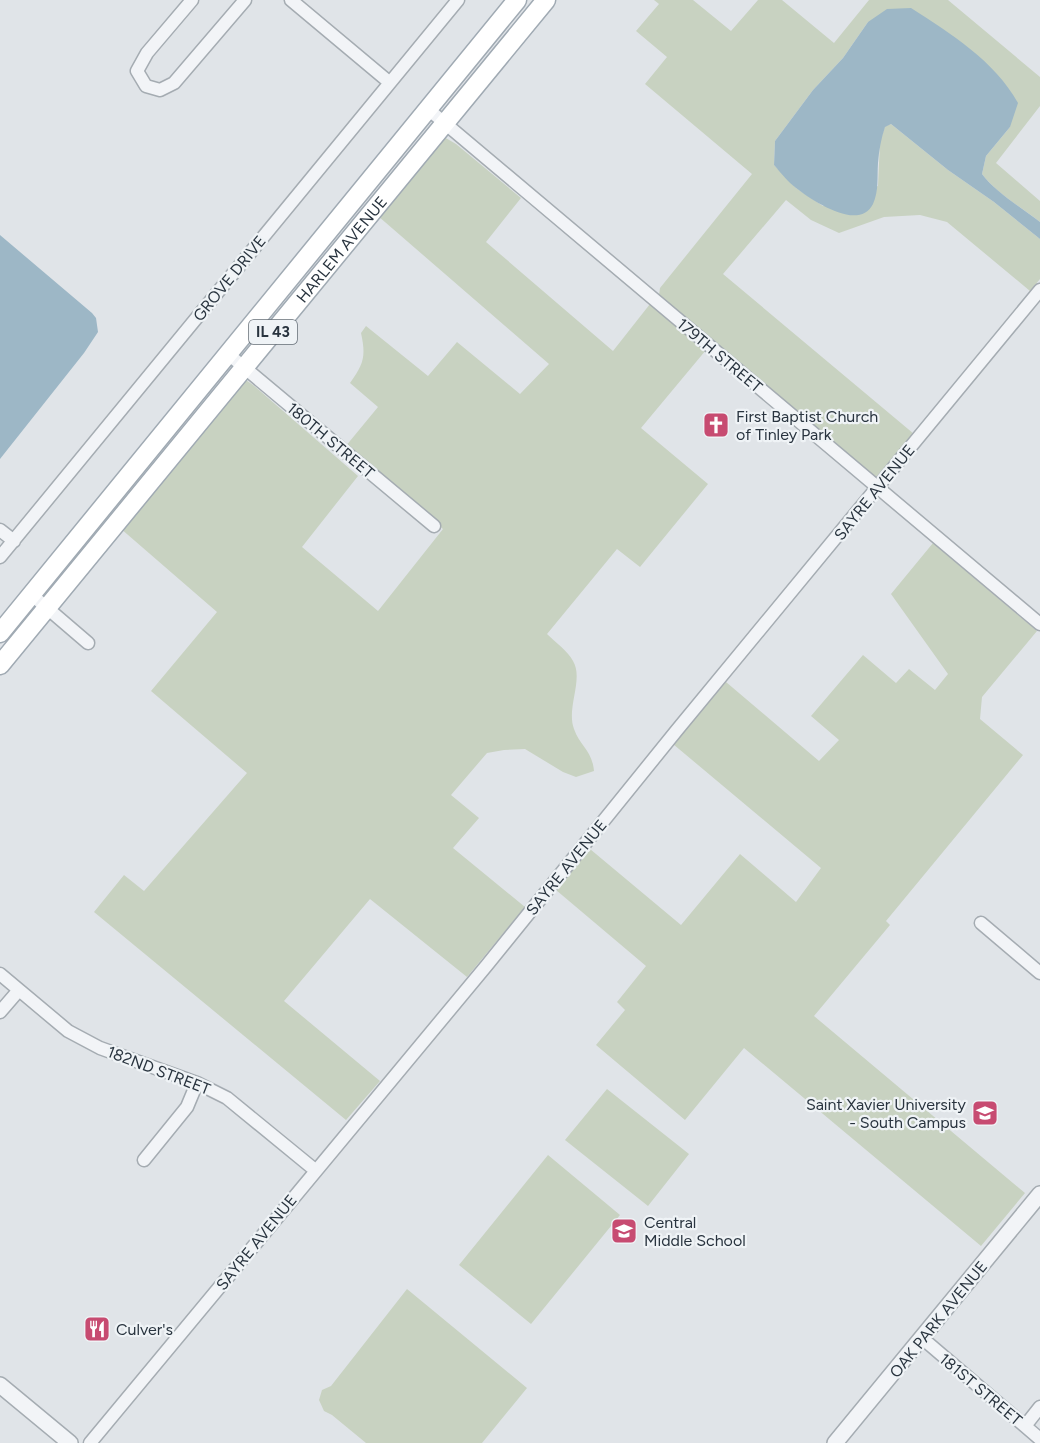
<svg xmlns="http://www.w3.org/2000/svg" width="1040" height="1443" viewBox="0 0 1040 1443" font-family="Figtree,sans-serif">
  <rect width="100%" height="100%" fill="#e0e4e8"/>
  <!-- green -->
  <path fill="#c8d2c1" d="M654 0H693L731 31 758 0H782L834 43 869 0H948L1040 77V106L996 163 1040 201V222C1021 207 997 194 982 174L986 156 1010 127 868 22 843 58 813 90 775 141 774 165 796 188 823 206 878 186 880 141 885 126 891 124 948 170 994 202 1040 239V279L1030 291 947 222 920 215 884 217 839 233 811 220 786 200 723 274 914 434 875 478 659 295 660 288 752 174 645 84 667 57 636 31 659 4Z
    M444 137 456 144 521 198 486 242 613 351 650 304 706 350 641 428 708 484 640 567 617 549 547 634C555 642 568 651 573 661 584 679 566 708 574 729 580 746 592 750 594 771L576 777 563 772 525 749 504 750 487 753 451 795 479 818 453 848 525 907 467 977 370 899 284 1001 380 1081 346 1120 94 912 124 875 144 891 247 773 151 691 217 612 120 528 243 378 253 385 358 476 302 547 378 611 443 529 345 447 378 407 350 383C364 364 366 356 361 333L366 326 428 376 457 342 520 394 549 364 378 216Z
    M933 543 1037 631 982 697 980 719 1023 755 886 921 890 925 814 1016 1025 1193 981 1246 744 1048 685 1120 596 1045 625 1010 617 1002 646 966 556 890 590 849 681 925 740 854 796 902 821 868 673 744 726 682 819 761 839 740 811 716 863 655 896 683 909 669 935 690 948 674 891 594Z
    M607 1089 689 1154 648 1206 565 1140Z
    M548 1155 620 1215 531 1324 459 1265Z
    M407 1289 527 1388 482 1443H366L332 1415 324 1411 319 1400 322 1390 331 1386Z"/>
  <!-- water -->
  <path fill="#9db7c6" d="M911 8C950 33 995 61 1018 103L1010 127 986 156 982 174C995 192 1022 208 1040 222V239L994 202 948 170 891 124 885 127C881 139 879 150 878 163 877 177 879 191 873 204 859 232 813 201 796 188 788 182 781 173 774 165L775 141 813 90 843 58 868 22 887 9Z
    M0 235 92 313 96 318 98 332 84 353 0 459Z"/>
  <g fill="none" stroke-linecap="round" stroke-linejoin="round">
    <defs>
      <path id="minor" d="M192 0 147 53 137 71 146 86 160 90 174 83 245 0
        M291 0 389 82
        M428 109 1040 624
        M227 353 434 526
        M0 530 14 541
        M0 557 458 0
        M32 595 88 643
        M981 923 1040 973
        M0 974 68 1031 100 1048 197 1083 227 1098 315 1170
        M0 1012 19 990
        M144 1160 187 1107 197 1083
        M922 1338 1040 1439
        M1025 1426 1040 1407
        M90 1443 487 965 677 730 1040 290"/>
      <path id="tertiary" d="M0 1385 70 1443
        M835 1443 1040 1194"/>
      <g id="primary">
        <path d="M0 633 517 0"/>
        <path id="s1" d="M0 665 546 0"/>
      </g>
    </defs>
    <!-- minor casing -->
    <use href="#minor" stroke="#a5acb2" stroke-width="15"/>
    <!-- tertiary casing -->
    <use href="#tertiary" stroke="#a5acb2" stroke-width="18"/>
    <!-- primary casing -->
    <use href="#primary" stroke="#a0aab3" stroke-width="21"/>
    <!-- minor -->
    <use href="#minor" stroke="#f2f4f7" stroke-width="12"/>
    <!-- tertiary -->
    <use href="#tertiary" stroke="#f2f4f7" stroke-width="15"/>
    <!-- primary -->
    <use href="#primary" stroke="#fff" stroke-width="18"/>
  </g>
  <!-- icons -->
  <defs>
    <symbol id="church-square" viewBox="-11 -11 22 22"><rect x="-9" y="-9" width="18" height="18" rx="4" fill="#c74b71" stroke="#eff3f6"/><path d="M-1.2-6h2.4v3.5h3.3v2.4h-3.3V6h-2.4V-.1h-3.3v-2.4h3.3Z" fill="#fff"/></symbol>
    <symbol id="university-square" viewBox="-11 -11 22 22"><rect x="-9" y="-9" width="18" height="18" rx="4" fill="#c74b71" stroke="#eff3f6"/><path d="M0-5L7-2L0 1L-7-2ZM-4 1L0 2.5L4 1V4Q0 6-4 4Z" fill="#fff"/></symbol>
    <symbol id="school-square" viewBox="-11 -11 22 22"><rect x="-9" y="-9" width="18" height="18" rx="4" fill="#c74b71" stroke="#eff3f6"/><path d="M0-5L7-2L0 1L-7-2ZM-4 1L0 2.5L4 1V4Q0 6-4 4Z" fill="#fff"/></symbol>
    <symbol id="restaurant-square" viewBox="-11 -11 22 22"><rect x="-9" y="-9" width="18" height="18" rx="4" fill="#c74b71" stroke="#eff3f6"/><path d="M-5-6h1v4h1v-4h1v4h1v-4h1v5L-1.5 .5V6h-2V.5L-5-1ZM5-6V6H3V1.5H1.5Q1.5-4 5-6Z" fill="#fff"/></symbol>
  </defs>
  <g fill-rule="evenodd">
    <use href="#church-square" x="701" y="410" width="30" height="30"/>
    <use href="#university-square" x="970" y="1098" width="30" height="30"/>
    <use href="#school-square" x="609" y="1216" width="30" height="30"/>
    <use href="#restaurant-square" x="82" y="1314" width="30" height="30"/>
  </g>
  <g text-anchor="middle" stroke-width="4.5" stroke-linejoin="round" paint-order="stroke">
    <!-- shield labels -->
    <rect fill="#eff3f6" stroke="#646d76" stroke-width="1.5" x="249" y="320" width="48" height="24" rx="4.5"/>
    <g font-size="15" font-weight="bold" fill="#29343f">
      <text x="273" y="337">IL 43</text>
    </g>
    <!-- street labels -->
    <g font-size="16" fill="#29343f" stroke="#eff3f6">
      <text dy="6" stroke="none"><textPath href="#s1" startOffset="538">HARLEM AVENUE</textPath></text>
      <text transform="translate(229 278) rotate(-51)" y="6">GROVE DRIVE</text>
      <text transform="translate(720 355) rotate(40)" y="6">179TH STREET</text>
      <text transform="translate(331 440) rotate(40)" y="6">180TH STREET</text>
      <text transform="translate(874 492) rotate(-51)" y="6">SAYRE AVENUE</text>
      <text transform="translate(566 867) rotate(-51)" y="6">SAYRE AVENUE</text>
      <text transform="translate(159 1070) rotate(21)" y="6">182ND STREET</text>
      <text transform="translate(256 1242) rotate(-51)" y="6">SAYRE AVENUE</text>
      <text transform="translate(938 1319) rotate(-51)" y="6">OAK PARK AVENUE</text>
      <text transform="translate(981 1389) rotate(40)" y="6">181ST STREET</text>
    </g>
    <!-- poi labels -->
    <g font-size="16" fill="#29343f" stroke="#eff3f6" text-anchor="start">
      <text x="736" y="422">First Baptist Church<tspan x="736" dy="18">of Tinley Park</tspan></text>
      <text x="966" y="1110" text-anchor="end">Saint Xavier University<tspan x="966" dy="18">- South Campus</tspan></text>
      <text x="644" y="1228">Central<tspan x="644" dy="18">Middle School</tspan></text>
      <text x="116" y="1335">Culver's</text>
    </g>
  </g>
</svg>
